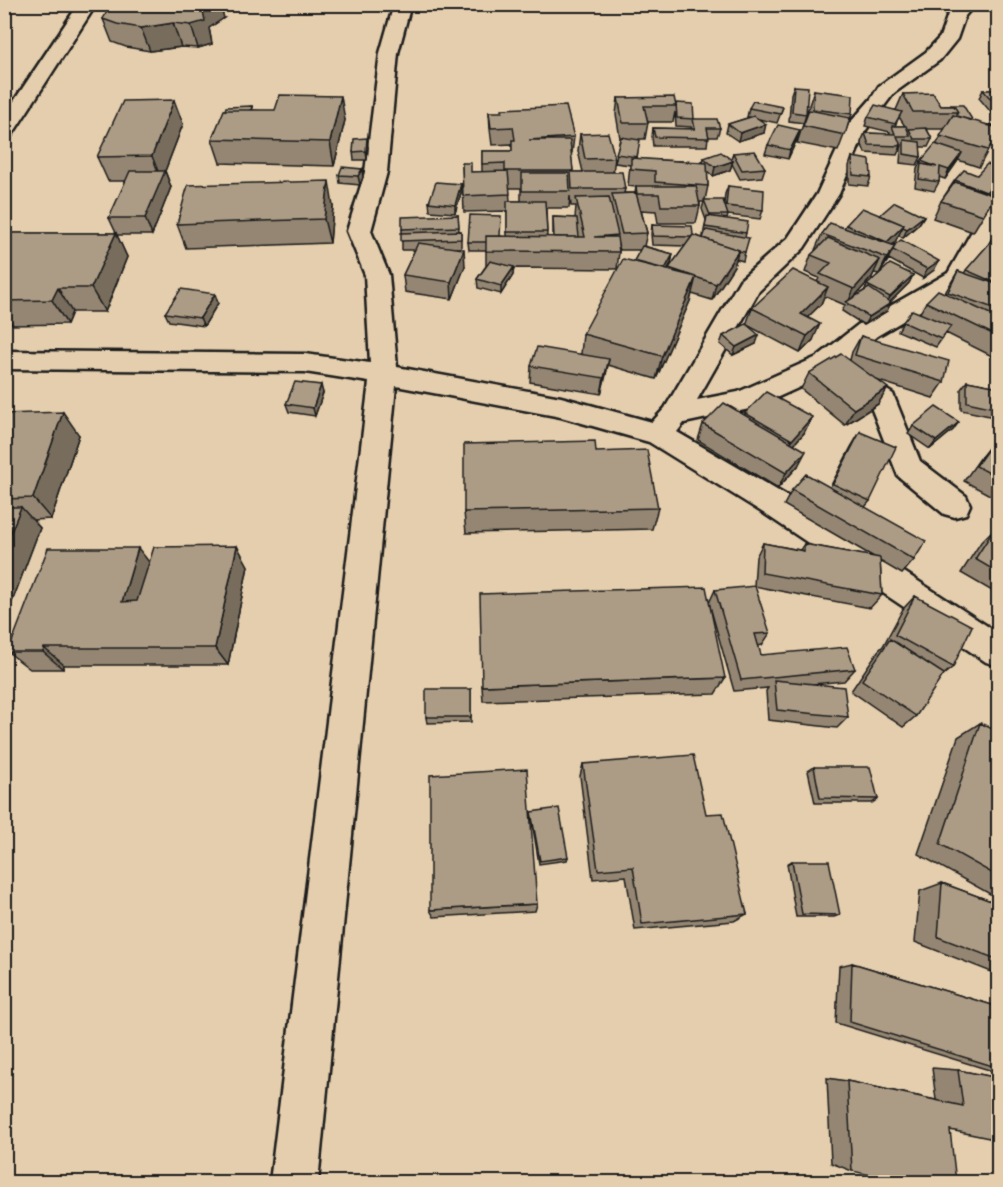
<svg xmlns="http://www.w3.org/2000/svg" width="1003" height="1187" viewBox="0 0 1003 1187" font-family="Dekko,sans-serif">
  <rect width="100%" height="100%" fill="#e4cead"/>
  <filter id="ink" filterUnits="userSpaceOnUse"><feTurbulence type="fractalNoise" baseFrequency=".0167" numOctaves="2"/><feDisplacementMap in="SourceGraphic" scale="12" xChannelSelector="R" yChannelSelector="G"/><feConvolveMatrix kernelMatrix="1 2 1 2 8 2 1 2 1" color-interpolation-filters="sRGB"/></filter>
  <g filter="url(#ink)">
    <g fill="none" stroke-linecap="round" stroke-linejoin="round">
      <defs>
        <path id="street" d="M74 4H92V11L14 132 11 136 4 138V116L74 11Z
          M394 4H411L398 53 387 172 371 231 389 275 397 367 561 397 652 422 665 408 740 280 788 238 817 194 849 124 871 99 879 86 926 52 940 37 948 14 957 4H975L965 16 957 39 940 60 894 93 866 130 839 194 804 248 759 291 697 400 738 392 817 357 859 324 948 273 987 205 990 200 998 198V225L966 284 877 336 841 366 853 368 893 394 920 461 966 496 970 505 966 514 955 517 944 514 898 476 871 407 833 382 829 375 831 373 754 408 684 423 677 432 787 496 998 633V666L986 662 765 514 649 442 561 417 396 386 318 1182H270L369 382 305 372 4 369V351L305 354 370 363 365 275 347 231 365 172 380 53Z"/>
      </defs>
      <!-- street casing -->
      <use href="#street" stroke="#1c1c1c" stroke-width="5"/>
      <!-- street -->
      <use href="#street" fill="#e4cead" fill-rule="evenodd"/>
    </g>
    <!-- wall -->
    <path fill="#948672" stroke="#1c1c1c" stroke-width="1.5" fill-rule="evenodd" d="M224 18 209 28 212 44 198 48 181 47 150 51 126 47 112 42 103 19Z
      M794 86 806 114 804 123 789 121 791 94Z
      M814 90 852 114 838 151 797 143Z
      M983 90H999V122L979 98Z
      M903 94 941 106H944L945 105 973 121 986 125H999V141H993L979 167 958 160 945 179 939 177V182L934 191 915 187 917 169 921 161 936 145 945 129H927L932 139 928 147H920L921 157 917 165 900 163 901 149 902 145H901V146L897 155 865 153 861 142 865 133 889 134 890 132 865 126 868 117 896 110ZM899 117 905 126H895Z
      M618 98 676 105 694 119 720 128 717 137H708L707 146H653L652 137 653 128 692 129 691 127 676 126 675 112 673 122H648L645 139H639L637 159 703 162 704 158 731 160 733 153 765 168 762 177 740 179 732 164 730 170 713 176 707 171 708 186 705 200 724 204 725 194 728 186 763 210 760 219 728 215 727 219 746 233 745 237V252L743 261 736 259 734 266 712 300 692 294 690 301 656 379 608 365 601 394 530 382 531 366 581 354 583 334 634 261 640 250H620L618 244 619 252 617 269 513 268V275L501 294 478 288 477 279 486 266V250H469L468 242 500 236 507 237V211L464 212 462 163 471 172H482V151H512V144L492 145 490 129 489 112 574 137 572 153 571 154 573 172H583L578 151 580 134 615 158 613 172 625 189 624 193H635L636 187 628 186 629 175 630 165 615 163 620 138 616 114ZM509 188H521V201H510ZM570 196 571 206H576L575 218 553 217V237H547L546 208H569ZM700 202H704L702 209 706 220 703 236H704L703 238 652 225 651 234 652 245 685 246 669 268 668 270H667L671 263 673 254 644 246 647 233 641 210 656 211 658 223H696L700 206Z
      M252 106 253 110 345 120 334 166 220 163 212 139 225 110Z
      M783 107 777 123 759 119 764 133 738 141 726 133 728 124 750 117H747L749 108Z
      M183 124 165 171 171 187 152 235H117L109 218 126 181H108L97 157Z
      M797 139 788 159 765 154 768 145Z
      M368 147 367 160H354L353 152Z
      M852 157 871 177 868 186 849 184V166Z
      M999 168V181L988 193 995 196 973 232 933 218 941 201 955 180 977 175Z
      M362 169 363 177 360 185 340 183 339 175Z
      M461 184V193L455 213 430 211 429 202Z
      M333 206 330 243 186 248 177 224Z
      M458 215 459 231H461V248H455L465 266 452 299 405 292 403 275 415 250H402V229Z
      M880 215 924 216 919 224 903 238 898 235 895 242 892 245 934 270 923 278 889 259 879 274 913 275 909 283 890 302 887 311 864 325 842 311 845 305 824 296 821 304 807 317 813 340 800 353 747 325 756 344 733 355 720 344 723 336 746 325 752 308 817 282 819 278 805 272 811 255 816 251 815 250 822 234 844 228 846 225ZM874 273 879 274 867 285 864 291 853 298 872 277Z
      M999 229V282L996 284 999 285V354L996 358 946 333 936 347 898 331 903 322 920 313 926 302 945 293 958 271 964 273 994 238 998 232 997 231Z
      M4 233H116L127 257 105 312H72L67 324 13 325 4 313Z
      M218 303 204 326 169 321 165 313Z
      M861 336 944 382 933 398 876 380 878 404 845 425 801 389 809 373 850 360 852 352Z
      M967 381 999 387V418L961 410V389Z
      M323 393 315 416 289 412 286 404Z
      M745 413 804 433 794 444 798 466 778 488 698 440 703 424 744 415Z
      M4 414 79 435 51 519 33 520 40 528 4 623Z
      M913 426 953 430 930 449 908 434Z
      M860 432 870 501 865 507 914 560 902 574 880 561 882 595 870 608 754 586 756 557 763 543 800 550 804 544 874 557 784 505 792 490 830 487 851 447Z
      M993 442 999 444V500L964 481 981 457Z
      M596 452 658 508 652 529 466 533 464 512Z
      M995 528 998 530 999 528V595L961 573 981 542Z
      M237 546 248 566 228 665H64L63 669H30L8 652 149 562Z
      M715 590 770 633 762 645 758 646 761 655 855 669 844 681 812 684 848 717 837 728 768 720 766 691 768 688 734 691 709 603Z
      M915 596 953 667 942 676 916 716 903 727 851 691 878 651 883 646 903 609Z
      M725 678 715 694 483 701 482 686Z
      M471 689V722L427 723 426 717Z
      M980 723 999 732V899L918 854 958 737Z
      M583 764 706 814 747 914 734 921 635 930 626 876 593 879 580 776Z
      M814 767 878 799 872 803H815L808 771Z
      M531 812 568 857 567 860 539 864 531 816Z
      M792 861 840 915 834 917H796L787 864Z
      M942 883 999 904V975L915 942 920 891Z
      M537 904 535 911 434 917 430 910Z
      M852 963 999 1007V1073L836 1023 839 966Z
      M932 1068 958 1070 999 1078 950 1130 852 1171 831 1163 827 1078 847 1081 936 1100Z"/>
    <!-- shaded-wall -->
    <path fill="#786d5d" stroke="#1c1c1c" stroke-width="1.5" d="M203 4H220L224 18 209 28 212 44 198 48 191 25Z
      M173 23 181 47 150 51 141 28Z
      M341 96 345 120 334 166 330 142Z
      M174 100 183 124 165 171 171 187 152 235 145 218 161 179 152 156Z
      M766 124 764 133 738 141 740 133Z
      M800 130 797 139 788 159 790 150Z
      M367 138 368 147 367 160 366 151Z
      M962 153 957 162 945 179 949 170Z
      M733 161 730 170 713 176 715 167Z
      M362 169 363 177 360 185 358 176Z
      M999 178V181L981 201 986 192Z
      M329 181 333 206 330 243 324 219Z
      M461 184V193L455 213V205Z
      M924 216 919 224 903 238 907 229Z
      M904 225 895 242 882 256 881 255 887 242Z
      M116 233 127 257 105 312 91 288Z
      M895 246 886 263 879 274 887 258Z
      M464 249 465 266 452 299 451 282Z
      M739 250 734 266 712 300 716 284Z
      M673 254 671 263 660 283 662 275Z
      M880 260 872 277 848 304V303L854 289Z
      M939 261 934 270 923 278 927 269Z
      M514 267 513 275 501 294V286Z
      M913 275 909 283 886 306 890 297Z
      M696 277 690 301 656 379 662 356Z
      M828 287 821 304 794 331 801 314Z
      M58 288 72 312 67 324 52 300Z
      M215 294 218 303 204 326 200 318Z
      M891 303 887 311 864 325 869 317Z
      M820 324 813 340 800 353 807 336Z
      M759 335 756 344 733 355 736 347Z
      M609 359 606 375 601 394 604 378Z
      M321 385 323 393 315 416 313 408Z
      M888 388 878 404 845 425 854 409Z
      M63 412 79 435 51 519 33 498Z
      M812 417 804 433 784 455 792 440Z
      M959 422 953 430 930 449 936 441Z
      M806 451 798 466 778 488 786 473Z
      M21 507 40 528 4 623V549Z
      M237 546 248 566 228 665 215 648Z
      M138 548 153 567 138 620 122 602Z
      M44 648 64 665 63 669 43 652Z"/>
    <!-- building -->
    <path fill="#ac9c85" stroke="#1c1c1c" stroke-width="1.5" d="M111 4H203L202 5 205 21 191 25 173 23 141 28 117 24 103 19Z
      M794 86 808 87 806 114 792 112Z
      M814 90 853 95 852 114 813 109Z
      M983 90H999V108Z
      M933 93 941 106H954L958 112H913L903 94Z
      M280 95 341 96 330 142 212 139 224 110H275Z
      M674 97 676 106H644L648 123H623L618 98Z
      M174 100 152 156 97 157 123 101Z
      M753 101 783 107 780 114 749 108Z
      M676 103 693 104 694 119 677 118Z
      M875 105 902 112 895 124 868 117Z
      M945 105H963L973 121 956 116 958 112 954 106H945Z
      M252 106 251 110H225L226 107Z
      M566 106 574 137 529 140H570L573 171H505V163L482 164V151H512V140H515L513 127 491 128 489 112H502V109Z
      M809 110 850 118 845 135 803 126Z
      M953 115 999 128V130L988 150 940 136Z
      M754 116 766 124 740 133 728 124Z
      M693 119H717L720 128H707L709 138 655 137 653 128 695 129Z
      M778 125 800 130 790 150 768 145Z
      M986 125H999V128Z
      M892 126H906L910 136H897L901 146 869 145 865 133 895 134Z
      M926 128 932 139H914L909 129Z
      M608 133 615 158 585 159 580 134Z
      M621 137 640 140 637 157 616 154Z
      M367 138 366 151 353 152 354 139Z
      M904 140 920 142 921 157 904 154Z
      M935 144 962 153 949 170 940 167 939 182 919 179 921 164 937 167 921 161Z
      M755 151 765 168 742 170 733 153Z
      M721 152 733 161 715 167 704 158Z
      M852 157 870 160 871 177 853 175Z
      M631 158 707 163 708 186 655 182V171L631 169Z
      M462 163H471V172L508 171 510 194 463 196Z
      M987 164 999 168V178L986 192 955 180 964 170 977 175Z
      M342 167 362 169 358 176 339 175Z
      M130 171H165L145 218H109Z
      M571 172H622L625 189H572Z
      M522 173H569L570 191H522Z
      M329 181 324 219 177 224 188 185Z
      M436 182 461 184 455 205 429 202Z
      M955 182 995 196 983 215 941 201Z
      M636 186H696L700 206H661L659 194H637Z
      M728 186 764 190 763 210 726 206Z
      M636 193 647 233 622 234 612 194Z
      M609 197 618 235 594 237H617L619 252 486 251V236L585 237 576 198Z
      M704 200H723L728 215H710Z
      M507 201H545L547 232H507Z
      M895 202 924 216 907 229 903 227 904 225 880 215Z
      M862 208 904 225 887 242 846 225Z
      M458 215 459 227 402 229V217Z
      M470 215 501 216 500 236H486V242H468Z
      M707 216 748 222 746 233 705 227Z
      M553 217 577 218 579 237H554Z
      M830 223 895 246 887 258 822 234Z
      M652 225 692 226 693 235 691 237 653 236Z
      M706 230 749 238 745 252 738 251 739 250 703 238Z
      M461 231V239L401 241V233Z
      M999 231V240L994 238Z
      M4 233H116L91 288H58L52 300 4 301Z
      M693 235 739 250 716 284 669 268Z
      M828 238 880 260 854 289 820 274 831 263 811 255Z
      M994 238 999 240V279L996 283 966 270Z
      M901 240 939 261 927 269 893 250 895 246H893Z
      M418 243 464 249 451 282 403 275Z
      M642 246 673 254 665 269 634 261Z
      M623 259 696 277 662 356 583 334Z
      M490 261 514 267 501 286 477 279Z
      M890 264 913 275 890 297 867 285Z
      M793 270 828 287 801 314 820 324 807 336 752 308Z
      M958 271 999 285V310L948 292Z
      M869 288 891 303 869 317 846 302Z
      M181 289 215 294 200 318 165 313Z
      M938 290 999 318V337L926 302Z
      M912 310 951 326 941 339 903 322Z
      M746 324 759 335 736 347 723 336Z
      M861 336 949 361 944 382 855 355Z
      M537 347 609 359 604 378 531 366Z
      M841 354 888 388 854 409 809 373Z
      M967 381 999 387V409L967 402Z
      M295 382 321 385 313 408 286 404Z
      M766 392 812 417 792 440 745 413Z
      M724 403 806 451 786 473 703 424Z
      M936 407 959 422 936 441 913 426Z
      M63 412 33 498 4 499V414Z
      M860 432 896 447 870 501 833 484Z
      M595 441 596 452 647 450 658 508 464 512V444Z
      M993 442 999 444V478L976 466Z
      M806 474 926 541 914 560 792 490Z
      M4 507H21L4 549Z
      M995 528 999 530V573L975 559Z
      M763 543 804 551V544L880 558 882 595 762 573Z
      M237 546 215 648H44L43 652H8L48 548H138L122 602 137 601 154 547Z
      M755 586 770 633 755 634 761 655 847 647 855 669 741 680 715 590Z
      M706 587 725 678 482 686 480 594Z
      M915 596 972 626 953 667 895 635Z
      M890 639 944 674 916 716 862 680Z
      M774 680 844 687 848 717 777 710Z
      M426 689H471V717H426Z
      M980 723 999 732V877L940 844Z
      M693 755 706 814 723 813 747 914 642 924 633 867 598 870 583 764Z
      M814 767H870L878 799 820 798Z
      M527 769 537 904 430 910V775Z
      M559 808 568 857 540 861 531 812Z
      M792 861H829L840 915 802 914Z
      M942 883 999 904V960L938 937Z
      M852 963 999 1007V1068L850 1022Z
      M958 1070 999 1078V1140L950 1130 956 1182H904L852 1171 847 1081 963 1106Z"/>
  </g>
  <!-- margin -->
  <rect width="1003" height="1187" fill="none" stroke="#e4cead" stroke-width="24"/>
  <rect x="12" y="12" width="979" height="1163" fill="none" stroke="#1c1c1c" stroke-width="2" filter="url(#ink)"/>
</svg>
